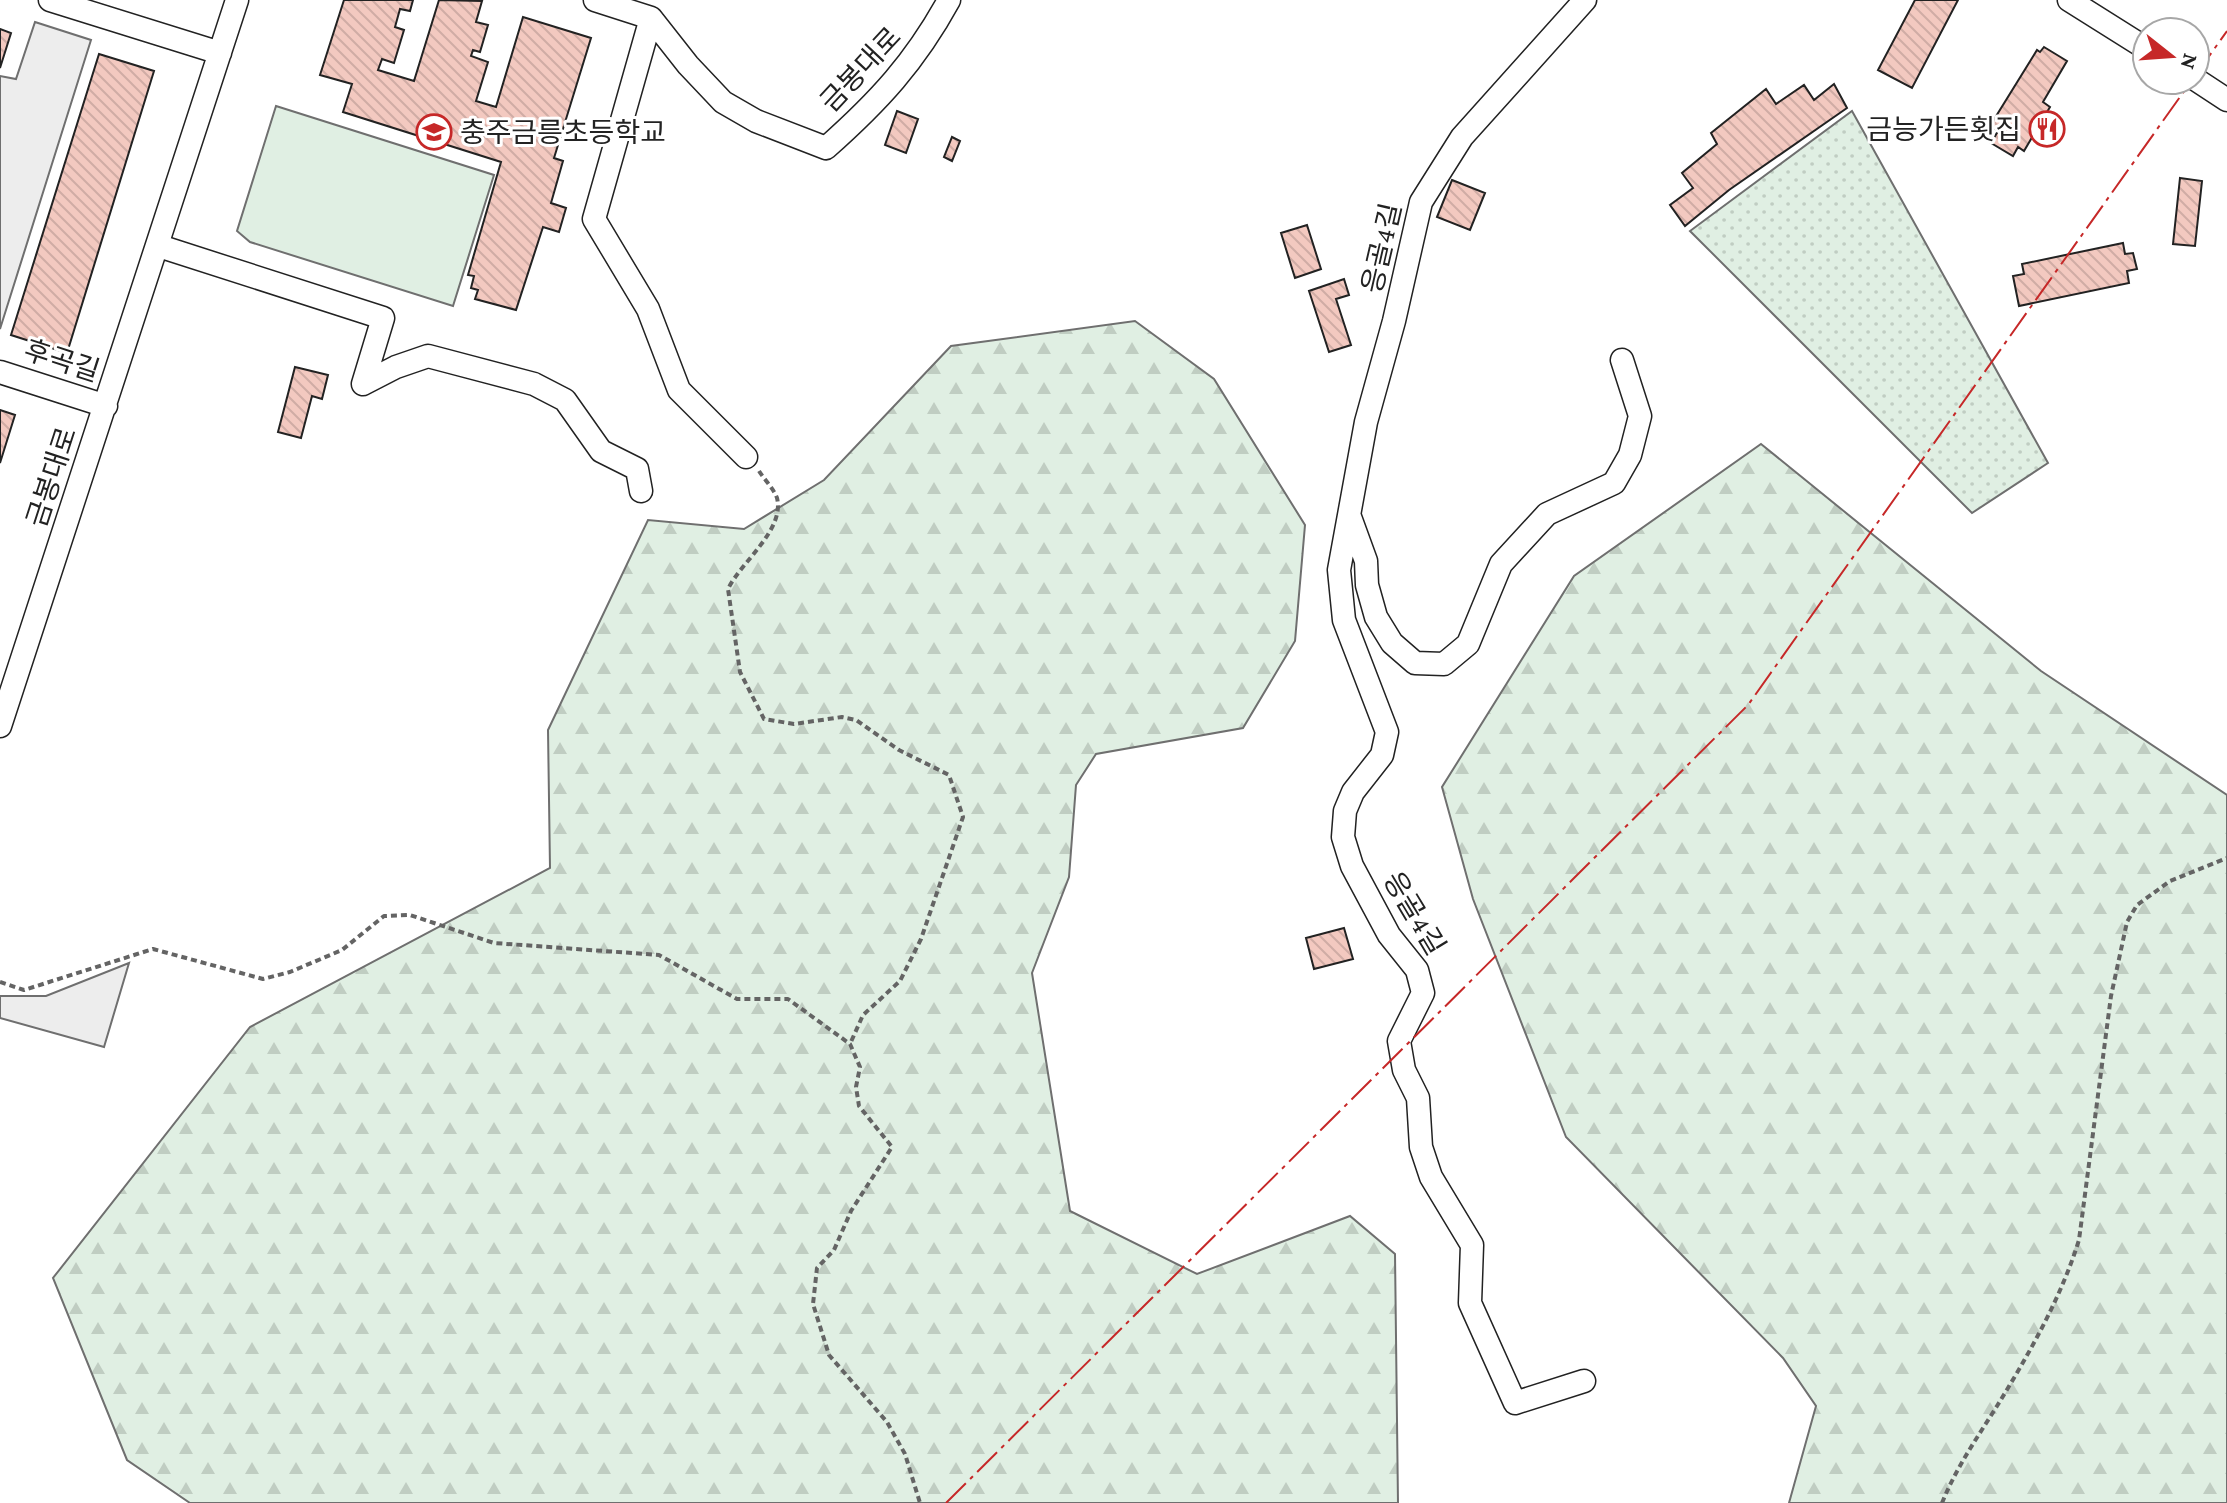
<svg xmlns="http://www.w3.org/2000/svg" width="2227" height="1503" viewBox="0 0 2227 1503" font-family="'Crimson Pro','Noto Sans KR',serif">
  <defs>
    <pattern id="grass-dots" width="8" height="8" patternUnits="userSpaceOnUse" patternTransform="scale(2)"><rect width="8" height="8" fill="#e0efe3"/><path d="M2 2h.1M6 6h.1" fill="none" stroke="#c0cdc2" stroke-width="1.8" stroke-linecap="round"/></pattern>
    <pattern id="forest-firs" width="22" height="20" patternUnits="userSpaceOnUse" patternTransform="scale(2)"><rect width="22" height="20" fill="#e0efe3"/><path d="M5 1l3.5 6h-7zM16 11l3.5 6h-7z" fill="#c0cdc2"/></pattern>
    <pattern id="building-back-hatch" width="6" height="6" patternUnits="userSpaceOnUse" patternTransform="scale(2)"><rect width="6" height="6" fill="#f3c9c0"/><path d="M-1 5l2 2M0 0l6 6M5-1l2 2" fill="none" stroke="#d0aca5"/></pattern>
  </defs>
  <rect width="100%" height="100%" fill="#fff"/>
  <!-- grass -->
  <path fill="url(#grass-dots)" stroke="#6f6f6f" stroke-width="2" d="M1852 111 2048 463 1972 513 1690 231Z"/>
  <!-- forest -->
  <path fill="url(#forest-firs)" stroke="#6f6f6f" stroke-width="2" d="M1135 321 1214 379 1305 525 1295 641 1243 728 1096 754 1076 785 1069 877 1032 973 1070 1211 1197 1274 1350 1216 1395 1254 1398 1503H190L127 1460 53 1278 250 1027 550 868 548 730 648 520 744 529 824 480 951 346Z
    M1761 444 2041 671 2227 795V1503H1789L1816 1406 1783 1358 1566 1137 1473 899 1442 787 1574 576Z"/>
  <!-- pitch -->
  <path fill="#e0efe3" stroke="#6f6f6f" stroke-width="2" d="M276 106 494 175 453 306 250 242 237 231Z"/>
  <!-- parking -->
  <path fill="#ededed" stroke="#6f6f6f" stroke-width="2" d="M35 22 91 40 0 329V76L16 79Z
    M129 963 104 1047 0 1018V996H46Z"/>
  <!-- building -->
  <path fill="url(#building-back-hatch)" stroke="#222" stroke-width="2" d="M344 0H413L410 11 400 9 395 27 404 30 394 63 382 59 378 70 414 81 439 0 482 1 476 22 488 25 480 52 473 50 471 56 488 62 476 101 496 107 523 17 591 38 554 158 563 161 551 203 566 208 559 232 543 227 516 310 475 299 478 290 471 288 474 276 468 275 501 162 343 112 352 84 320 75Z
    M1915 0H1958L1912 88 1878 70Z
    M0 29 11 33 0 68Z
    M2044 47 2067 61 2043 102 2050 107 2024 151 2018 147 2013 156 1991 143 1998 131 1990 126 2037 50 2040 52Z
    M99 54 154 71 67 353 11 335Z
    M1834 84 1847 108 1729 190 1685 226 1670 205 1693 188 1682 173 1717 144 1711 133 1766 89 1776 104 1804 85 1814 100Z
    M897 111 918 119 906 153 885 145Z
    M952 137 960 141 952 161 944 157Z
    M2180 178 2202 181 2195 246 2173 244Z
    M1452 180 1485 193 1470 230 1437 217Z
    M1307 225 1321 269 1295 278 1281 233Z
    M2123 243 2125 254 2133 253 2137 269 2127 271 2129 283 2019 306 2013 276 2024 274 2022 264Z
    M1344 279 1349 295 1336 299 1351 345 1329 352 1309 291Z
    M295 367 328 375 322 399 312 396 301 438 278 432Z
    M0 410 15 415 0 463Z
    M1344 928 1353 959 1314 969 1306 938Z"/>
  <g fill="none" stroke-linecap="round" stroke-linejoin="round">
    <defs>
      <path id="minor" d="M50 0 220 53
        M595 0 651 18 688 65 723 102 756 121 826 148C879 101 915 62 949 0
        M2069 0 2147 49
        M651 18 594 219 648 309 679 390 746 457
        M2195 79 2227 100
        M159 246 383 318 363 384
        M0 372 106 406
        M363 384 396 367 428 356 534 384 565 400 601 451 637 469 641 491
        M1350 517 1366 561 1367 585 1376 617 1392 643 1415 663 1444 664 1468 644 1501 564 1547 514 1614 483 1630 455 1640 416 1622 360
        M0 726 237 0
        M1584 1381 1515 1403 1470 1303 1472 1245 1431 1177 1421 1147 1418 1098 1404 1070 1399 1041 1423 993 1417 970 1389 935 1352 866 1343 837 1345 811 1353 792 1382 755 1387 732 1344 620 1339 570 1366 422 1394 321 1421 202 1462 137 1585 0"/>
    </defs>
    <!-- minor casing -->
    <use href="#minor" stroke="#222" stroke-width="25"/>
    <!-- path -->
    <path stroke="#646464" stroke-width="4" stroke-dasharray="6 4" stroke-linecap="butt" d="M759 471C764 479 774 489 777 498 785 530 741 562 728 589L740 672 764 719 794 724 842 717 856 720 899 750 949 775 963 817 921 939 900 981 863 1015 850 1044
      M0 982 24 990 153 949 263 979 290 972 342 950 384 916 410 915 494 943 659 955 737 999H788L850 1044 860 1067 856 1087 859 1106 892 1147 851 1211 834 1250 817 1268 813 1304 829 1355 887 1422 905 1454 920 1503
      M1942 1503C1956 1468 1977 1438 1997 1406 2029 1354 2061 1298 2079 1240L2111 996 2127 922 2137 905 2170 881 2227 858"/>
    <!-- minor -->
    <use href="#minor" stroke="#fff" stroke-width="22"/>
    <!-- power -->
    <path stroke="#c62828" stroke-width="2" stroke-dasharray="28 6 4 6" stroke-linecap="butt" d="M2195 76 2227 31
      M946 1503 1748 705 2192 80"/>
  </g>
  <!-- icons -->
  <defs>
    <symbol id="restaurant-ring" viewBox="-11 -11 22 22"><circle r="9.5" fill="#fff" stroke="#c62828" stroke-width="1.5"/><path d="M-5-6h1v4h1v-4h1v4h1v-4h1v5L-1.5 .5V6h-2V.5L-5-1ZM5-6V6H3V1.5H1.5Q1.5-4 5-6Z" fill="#c62828"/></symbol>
    <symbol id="school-ring" viewBox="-11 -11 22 22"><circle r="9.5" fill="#fff" stroke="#c62828" stroke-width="1.5"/><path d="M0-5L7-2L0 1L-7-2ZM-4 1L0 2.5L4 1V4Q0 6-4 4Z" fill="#c62828"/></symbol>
  </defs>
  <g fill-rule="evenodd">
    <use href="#restaurant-ring" x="2027" y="109" width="40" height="40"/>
    <use href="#school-ring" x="414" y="112" width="40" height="40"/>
  </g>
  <g text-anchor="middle" stroke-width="6" stroke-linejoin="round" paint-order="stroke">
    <!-- street labels -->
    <g font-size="28" fill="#222" stroke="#fff">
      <text transform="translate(860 69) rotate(-47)" y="10">금봉대로</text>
      <text transform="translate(1381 248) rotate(-77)" y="10">응골4길</text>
      <text transform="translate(62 360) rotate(18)" y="10">후곡길</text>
      <text transform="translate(51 477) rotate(-72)" y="10">금봉대로</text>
      <text transform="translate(1415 913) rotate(59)" y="10">응골4길</text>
    </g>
    <!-- poi labels -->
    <g font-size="28" fill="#222" stroke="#fff" text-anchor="end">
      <text x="2021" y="139">금능가든횟집</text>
      <text x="460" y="142" text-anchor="start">충주금릉초등학교</text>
    </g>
  </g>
  <!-- north arrow -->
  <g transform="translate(2171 56) rotate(107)"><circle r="38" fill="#ffffff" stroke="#a7a7a7" stroke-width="2"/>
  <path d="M0-6L14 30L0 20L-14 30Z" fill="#c62828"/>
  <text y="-12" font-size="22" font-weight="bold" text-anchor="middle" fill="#222222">N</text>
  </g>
</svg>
